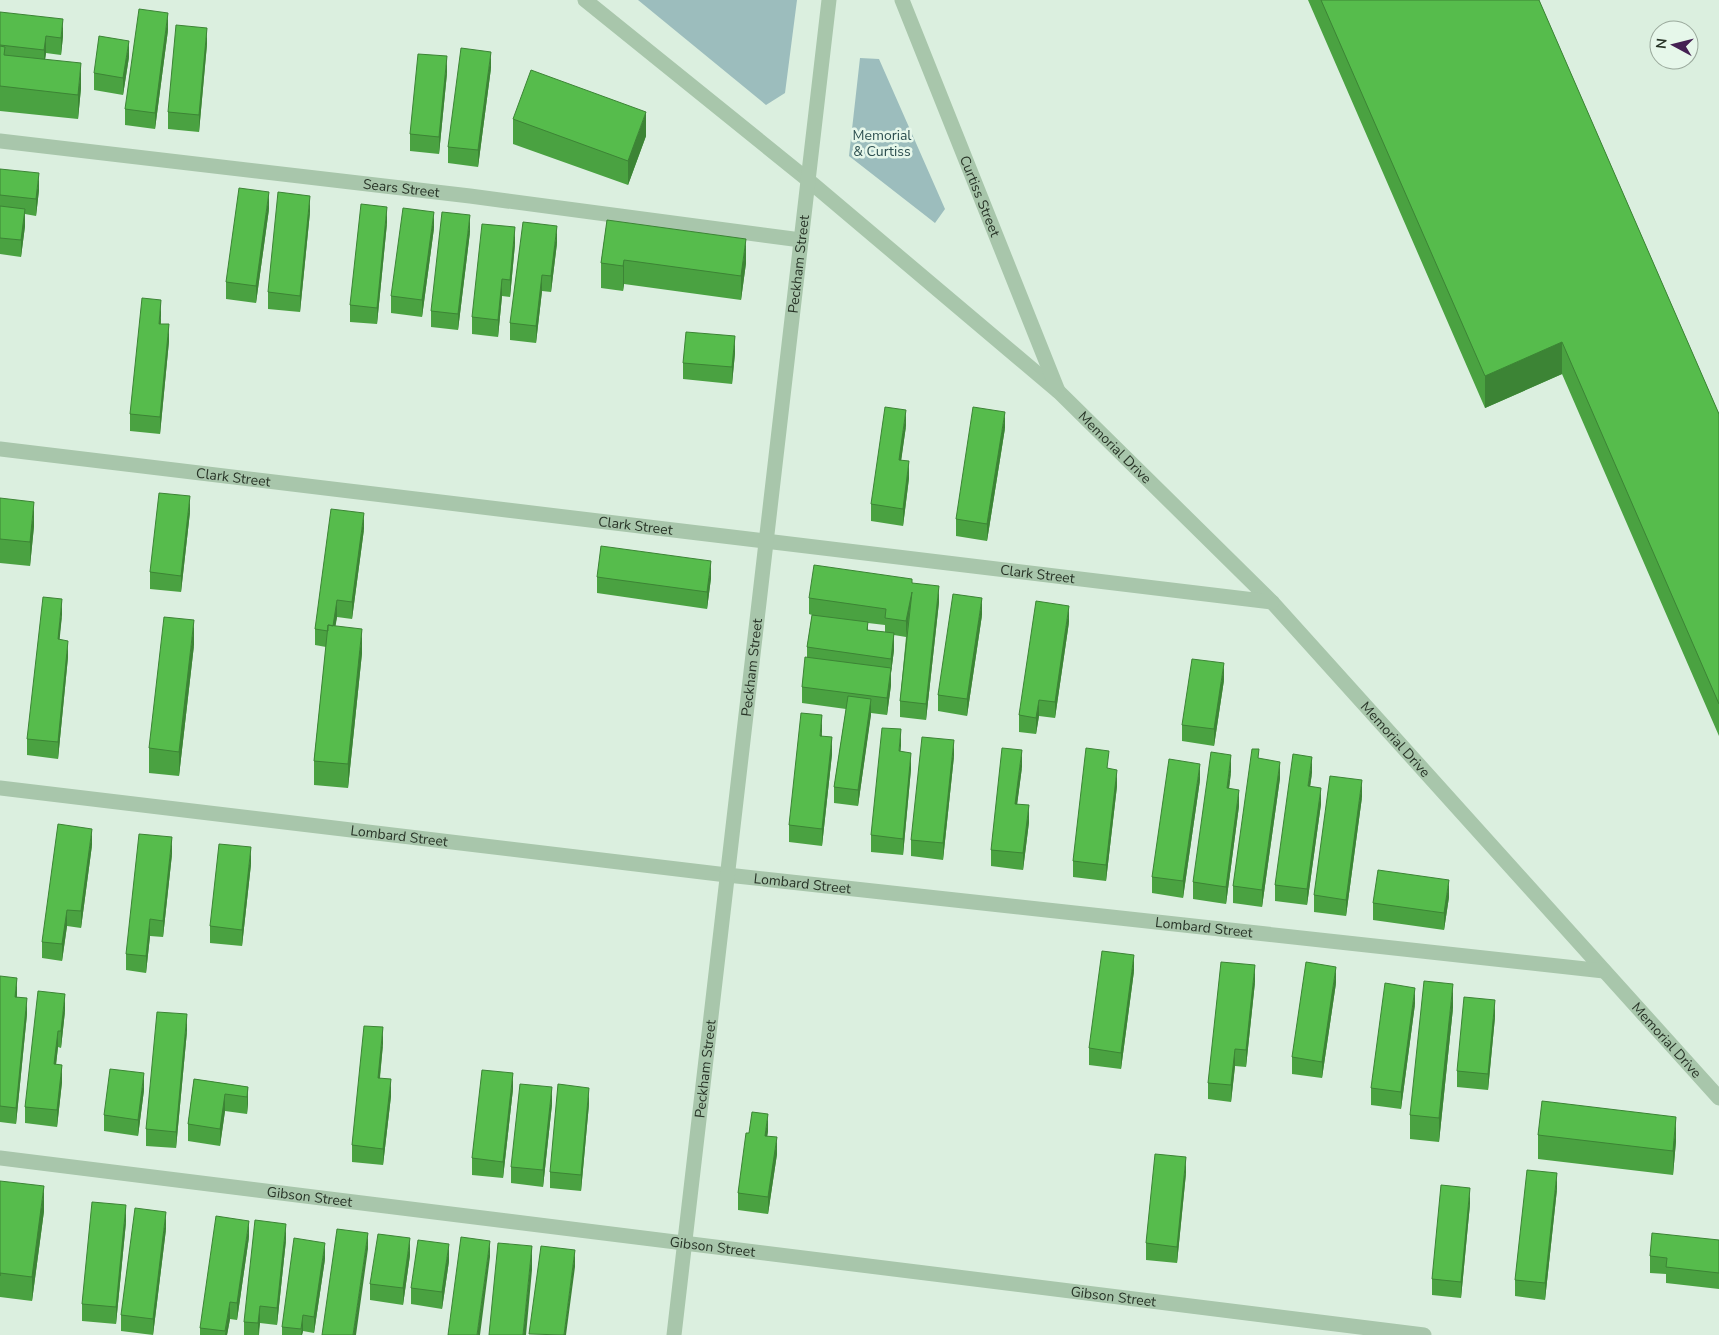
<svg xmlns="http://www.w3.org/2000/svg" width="1719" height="1335" viewBox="0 0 1719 1335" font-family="'Nunito Sans',sans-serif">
  <rect width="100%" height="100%" fill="#dbefdf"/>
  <!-- green -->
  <path fill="#9cbdbd" d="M638 0H797L785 93 766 105Z
    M860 58 879 59 945 209 935 223 849 156Z"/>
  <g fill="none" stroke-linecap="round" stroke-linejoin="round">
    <!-- street -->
    <g stroke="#a8c6ab" stroke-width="15">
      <path id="s1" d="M585 0 808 180 1059 392 1272 602 1719 1098"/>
      <path id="s2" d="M902 0 1058 391"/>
      <path id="s3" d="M0 141 470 196 801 240"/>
      <path id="s4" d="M0 449 1272 602"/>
      <path id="s5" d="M0 788 727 875 1604 971"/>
      <path id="s6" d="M0 1158 1424 1335"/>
      <path id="s7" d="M674 1335 829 0"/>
    </g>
  </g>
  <!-- wall -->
  <path fill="#4aa241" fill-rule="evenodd" d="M1308 0H1539L1719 414V736L1562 374 1485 408Z
    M0 12 63 36 61 55 46 53 45 60 81 88 78 119 0 111Z
    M168 30 155 129 125 125V109Z
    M207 44 199 132 168 129V112Z
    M129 57 123 95 94 90V73Z
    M491 68 478 167 448 163V147Z
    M447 73 439 154 410 151V134Z
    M513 119 646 136 628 185 513 144Z
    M0 169 39 190 36 216 25 214V226L21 257 0 254Z
    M269 209 256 303 226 299V282Z
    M310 212 300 312 268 309V292Z
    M607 220 746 263 741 300 624 284 623 291 601 288V263Z
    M387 223 377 324 350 322V305Z
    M434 228 422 317 391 313V296Z
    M470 232 458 330 431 327V311Z
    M557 243 551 292 542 291 536 343 510 340V323Z
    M515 244 510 297 502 296 498 337 472 334V317Z
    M161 316V324L169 341 160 434 130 431V414Z
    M735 353 732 384 683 379V363Z
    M906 426 901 460 909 478 903 526 871 521V504Z
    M1005 428 987 541 956 536V519Z
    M0 498 34 526 30 566 0 563Z
    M190 512 181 592 150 589V572Z
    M364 529 352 619 337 617 335 626 362 653 348 788 314 785V761L326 647 315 645V629Z
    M597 577 711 578 707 609 597 593Z
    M912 583 939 602 926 720 900 717V701L906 637 894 635V650L891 673V685L887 715 871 713 858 806 834 803V787L846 709 802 703V687L807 657V647L812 615 809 614V598ZM868 623 885 625V632L868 630Z
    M62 615 59 640 68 657 58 759 27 755V739Z
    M982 615 967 716 938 711V695Z
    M1069 622 1055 718 1039 716 1036 734 1019 732V715Z
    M194 645 179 776 149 773V748Z
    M1224 680 1214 746 1182 741V725Z
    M822 732V736L832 754 822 846 789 842V825Z
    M901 746 900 751 911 769 903 855 871 852V835Z
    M954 756 943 860 911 856V840Z
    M1259 759 1280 778 1262 907 1233 903V886Z
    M1022 767 1017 804 1029 822 1023 870 991 866V850Z
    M1108 768 1117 786 1106 881 1073 877V861Z
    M1231 772 1229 788 1239 806 1226 904 1193 899V882Z
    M1312 773 1310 786 1321 804 1307 905 1275 901V885Z
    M1200 780 1183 898 1152 893V877Z
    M1362 797 1346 916 1314 912V895Z
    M92 845 81 928 67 926 62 961 42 958V942Z
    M172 854 163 937 150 936 146 973 126 970V954Z
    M251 864 242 946 210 943V926Z
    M1449 897 1444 930 1373 920V903Z
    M1134 971 1121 1069 1089 1065V1048Z
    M0 976 17 994V997L27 1014 16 1124 0 1122Z
    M1255 982 1246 1067 1235 1066 1231 1102 1208 1099V1083Z
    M1336 983 1322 1078 1292 1074V1057Z
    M1415 1004 1401 1109 1371 1105V1088Z
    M1453 1008 1439 1142 1410 1139V1115Z
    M65 1011 61 1048 58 1047 56 1065 62 1082 57 1127 25 1123V1107Z
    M1495 1017 1488 1090 1457 1087V1071Z
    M187 1031 176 1148 146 1146V1129Z
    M383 1044 380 1078 391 1096 383 1165 352 1162V1145Z
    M194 1079 248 1087V1103L247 1114 225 1111 220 1146 188 1141V1124Z
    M513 1089 503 1178 472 1175V1158Z
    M144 1090 138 1136 104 1131V1115Z
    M552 1104 543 1187 511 1183V1167Z
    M589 1104 581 1191 550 1188V1172Z
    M768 1131 767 1136 777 1154 768 1214 738 1210V1193L749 1133Z
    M1538 1135 1676 1141 1673 1175 1538 1159Z
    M1186 1173 1177 1263 1146 1260V1243Z
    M0 1181 44 1211 32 1301 0 1297Z
    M1557 1189 1545 1300 1515 1296V1280Z
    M1470 1204 1461 1298 1432 1295V1279Z
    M126 1222 116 1324 82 1321V1304Z
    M166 1229 153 1335 121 1331V1315Z
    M249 1237 237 1320 230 1319 227 1335H200V1328Z
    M286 1240 277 1325 260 1323 259 1335H244V1322Z
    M1719 1240V1289L1666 1283V1274L1650 1273V1256Z
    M410 1255 403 1305 370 1300V1284Z
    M325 1259 314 1333 303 1331 302 1335H282V1327Z
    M449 1261 442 1309 411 1304V1288Z"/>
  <!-- shaded-wall -->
  <path fill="#3c8435" d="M168 13V30L155 129V113Z
    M63 19V36L61 55V38Z
    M207 28V44L199 132V115Z
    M46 36V53L44 66V50Z
    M129 41V57L123 95V78Z
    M491 52V68L478 167V150Z
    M447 56V73L439 154V137Z
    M81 63V88L78 119V95Z
    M646 112V136L628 185V161Z
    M39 173V190L36 216V199Z
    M269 192V209L256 303V286Z
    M310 196V212L300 312V296Z
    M387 207V223L377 324V308Z
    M25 209V226L21 257V240Z
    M434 212V228L422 317V300Z
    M470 215V232L458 330V314Z
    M557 226V243L551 292V276Z
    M515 227V244L510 297V280Z
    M746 239V263L741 300V276Z
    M624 260V284L623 291V266Z
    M542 275V291L536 343V326Z
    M502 279V296L498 337V320Z
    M161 300V316L159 340V324Z
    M169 324V341L160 434V417Z
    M735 336V353L732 384V367Z
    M1562 342V374L1485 408V376Z
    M906 410V426L899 476V460Z
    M1005 412V428L987 541V524Z
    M909 461V478L903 526V509Z
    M190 496V512L181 592V576Z
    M34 502V526L30 566V542Z
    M364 513V529L352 619V602Z
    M711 561V578L707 609V592Z
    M939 586V602L926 720V704Z
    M912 592 906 637V621Z
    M982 598V615L967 716V699Z
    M62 599V615L58 656V639Z
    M337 600V617L332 648V631Z
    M1069 606V622L1055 718V702Z
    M194 620V645L179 776V752Z
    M362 629V653L348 788V764Z
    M894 633V650L891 673V685L887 715V698L891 671V659Z
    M68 641V657L58 759V742Z
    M1224 663V680L1214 746V729Z
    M871 699V715L858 806V790Z
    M1039 700V716L1036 734V718Z
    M822 715V732L820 752V736Z
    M901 729V746L899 768V751Z
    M832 737V754L822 846V829Z
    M954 740V756L943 860V843Z
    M1022 750V767L1015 821V804Z
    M911 753V769L903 855V839Z
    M1231 755V772L1227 805V788Z
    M1312 757V773L1308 802V786Z
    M1280 762V778L1262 907V890Z
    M1200 764V780L1183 898V881Z
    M1117 770V786L1106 881V865Z
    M1362 780V797L1346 916V900Z
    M1321 788V804L1307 905V889Z
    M1239 790V806L1226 904V887Z
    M1029 805V822L1023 870V853Z
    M92 829V845L81 928V911Z
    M172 837V854L163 937V921Z
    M251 847V864L242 946V930Z
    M1449 880V897L1444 930V913Z
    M67 910V926L62 961V944Z
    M150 919V936L146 973V956Z
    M1134 955V971L1121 1069V1053Z
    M1255 965V982L1246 1067V1050Z
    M1336 967V983L1322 1078V1062Z
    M17 978V994L15 1013V997Z
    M1453 984V1008L1439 1142V1118Z
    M1415 988V1004L1401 1109V1092Z
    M65 994V1011L61 1048V1031Z
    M27 998V1014L16 1124V1108Z
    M1495 1000V1017L1488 1090V1074Z
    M187 1014V1031L176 1148V1132Z
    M383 1027V1044L378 1095V1078Z
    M58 1031V1047L54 1081V1064Z
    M1235 1049V1066L1231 1102V1085Z
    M62 1065V1082L57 1127V1110Z
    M144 1073V1090L138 1136V1120Z
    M513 1073V1089L503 1178V1162Z
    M391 1079V1096L383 1165V1149Z
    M248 1087V1103L247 1114V1097Z
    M552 1087V1104L543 1187V1170Z
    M589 1088V1104L581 1191V1175Z
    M225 1094V1111L220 1146V1129Z
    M768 1114V1131L765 1152V1136Z
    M1676 1117V1141L1673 1175V1151Z
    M777 1137V1154L768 1214V1197Z
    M1186 1157V1173L1177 1263V1247Z
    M1557 1173V1189L1545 1300V1283Z
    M44 1186V1211L32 1301V1277Z
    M1470 1188V1204L1461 1298V1282Z
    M126 1205V1222L116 1324V1307Z
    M166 1212V1229L153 1335V1319Z
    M249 1221V1237L237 1320V1303Z
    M286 1224V1240L277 1325V1308Z
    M368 1233V1249L356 1335H353Z
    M410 1238V1255L403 1305V1288Z
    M490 1241V1257L480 1335H477Z
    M325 1243V1259L314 1333V1317Z
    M449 1244V1261L442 1309V1292Z
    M532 1246V1270L526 1335H523Z
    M575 1250V1267L566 1335H564Z
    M230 1302V1319L227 1335H225Z
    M260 1306V1323L258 1335V1323Z
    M303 1315V1331L302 1335H301Z"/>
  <!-- building -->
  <path fill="#56bc4c" stroke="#3c8435" d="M1321 0H1539L1719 414V704L1562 342 1485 376Z
    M139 9 168 13 155 113 125 109Z
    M0 12 63 19 61 38 46 36 44 50 0 45Z
    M176 25 207 28 199 115 168 112Z
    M99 36 129 41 123 78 94 73Z
    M0 46 5 47 4 55 81 63 78 95 0 86Z
    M461 48 491 52 478 150 448 147Z
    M418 54 447 56 439 137 410 134Z
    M531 70 646 112 628 161 513 119Z
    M0 169 39 173 36 199 0 195Z
    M239 188 269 192 256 286 226 282Z
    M278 192 310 196 300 296 268 292Z
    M361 204 387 207 377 308 350 305Z
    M0 206 25 209 21 240 0 238Z
    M403 208 434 212 422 300 391 296Z
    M442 212 470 215 458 314 431 311Z
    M607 220 746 239 741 276 624 260 623 266 601 263Z
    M523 222 557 226 551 276 542 275 536 326 510 323Z
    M482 224 515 227 510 280 502 279 498 320 472 317Z
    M142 298 161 300 159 324H169L160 417 130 414Z
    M686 332 735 336 732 367 683 363Z
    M885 407 906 410 899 460 909 461 903 509 871 504Z
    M973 407 1005 412 987 524 956 519Z
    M159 493 190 496 181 576 150 572Z
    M0 498 34 502 30 542 0 539Z
    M331 509 364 513 352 602 337 600 333 626 328 625V631L315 629Z
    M601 546 711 561 707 592 597 577Z
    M814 565 912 579V583L939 586 926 704 900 701 912 592 906 621 885 618 886 609 809 598Z
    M953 594 982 598 967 699 938 695Z
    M43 597 62 599 58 639 68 641 58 742 27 739Z
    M1036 601 1069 606 1055 702 1039 700 1036 718 1019 715Z
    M812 615 868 622 867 630 894 633 891 659 807 647Z
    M164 617 194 620 179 752 149 748Z
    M328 625 362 629 348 764 314 761Z
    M805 657 891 668 887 698 802 687Z
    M1192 659 1224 663 1214 729 1182 725Z
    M848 696 871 699 858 790 834 787Z
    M801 713 822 715 820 736 832 737 822 829 789 825Z
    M882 728 901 729 899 751 911 753 903 839 871 835Z
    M922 737 954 740 943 843 911 840Z
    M1002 748 1022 750 1015 804 1029 805 1023 853 991 850Z
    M1086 748 1109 751 1107 768 1117 770 1106 865 1073 861Z
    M1252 749H1259L1258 758 1280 762 1262 890 1233 886Z
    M1211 752 1231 755 1227 788 1239 790 1226 887 1193 882Z
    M1293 754 1312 757 1308 786 1321 788 1307 889 1275 885Z
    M1169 759 1200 764 1183 881 1152 877Z
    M1330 776 1362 780 1346 900 1314 895Z
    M58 824 92 829 81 911 67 910 62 944 42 942Z
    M139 834 172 837 163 921 150 919 146 956 126 954Z
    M219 844 251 847 242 930 210 926Z
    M1378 870 1449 880 1444 913 1373 903Z
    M1102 951 1134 955 1121 1053 1089 1048Z
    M1221 962 1255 965 1246 1050 1235 1049 1231 1085 1208 1083Z
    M1306 962 1336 967 1322 1062 1292 1057Z
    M0 976 17 978 15 997 27 998 16 1108 0 1106Z
    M1424 981 1453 984 1439 1118 1410 1115Z
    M1385 983 1415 988 1401 1092 1371 1088Z
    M38 991 65 994 61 1031H58L54 1064 62 1065 57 1110 25 1107Z
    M1464 997 1495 1000 1488 1074 1457 1071Z
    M157 1012 187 1014 176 1132 146 1129Z
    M364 1026 383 1027 378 1078 391 1079 383 1149 352 1145Z
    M110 1069 144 1073 138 1120 104 1115Z
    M482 1070 513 1073 503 1162 472 1158Z
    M194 1079 248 1087 247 1097 225 1094 220 1129 188 1124Z
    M520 1084 552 1087 543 1170 511 1167Z
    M558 1084 589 1088 581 1175 550 1172Z
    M1542 1101 1676 1117 1673 1151 1538 1135Z
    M752 1112 768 1114 765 1136 777 1137 768 1197 738 1193 746 1133H749Z
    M1155 1154 1186 1157 1177 1247 1146 1243Z
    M1527 1170 1557 1173 1545 1283 1515 1280Z
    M0 1181 44 1186 32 1277 0 1273V1276Z
    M1441 1185 1470 1188 1461 1282 1432 1279Z
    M92 1202 126 1205 116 1307 82 1304Z
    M135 1208 166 1212 153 1319 121 1315Z
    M216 1216 249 1221 237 1303 230 1302 225 1331 200 1328Z
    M255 1220 286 1224 277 1308 260 1306 258 1323 244 1322Z
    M337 1229 368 1233 353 1335H322Z
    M1652 1233 1719 1240V1273L1666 1267 1667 1258 1650 1256Z
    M378 1234 410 1238 403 1288 370 1284Z
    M461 1237 490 1241 477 1335H448Z
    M294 1238 325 1243 314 1317 303 1315 301 1329 282 1327Z
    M418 1240 449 1244 442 1292 411 1288Z
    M498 1243 532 1246 523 1335H489Z
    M541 1246 575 1250 564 1335 529 1334Z"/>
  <g text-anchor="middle" stroke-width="5" stroke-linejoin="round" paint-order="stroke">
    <!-- park labels -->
    <g font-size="14" fill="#2d4f50" stroke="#e6f7ea">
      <text x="882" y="140">Memorial<tspan x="882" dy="16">&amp; Curtiss</tspan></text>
    </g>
    <!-- street labels -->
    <g font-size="14" fill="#283427" stroke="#e6f7ea">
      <text dy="5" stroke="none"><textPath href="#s3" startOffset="404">Sears Street</textPath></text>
      <text dy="5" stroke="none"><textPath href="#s2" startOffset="211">Curtiss Street</textPath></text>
      <text dy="5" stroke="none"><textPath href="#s7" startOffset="1078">Peckham Street</textPath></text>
      <text dy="5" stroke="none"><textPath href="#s1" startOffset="694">Memorial Drive</textPath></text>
      <text dy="5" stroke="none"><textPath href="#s4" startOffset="235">Clark Street</textPath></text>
      <text dy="5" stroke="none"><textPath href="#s4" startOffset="640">Clark Street</textPath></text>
      <text dy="5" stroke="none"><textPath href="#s4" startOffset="1045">Clark Street</textPath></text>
      <text dy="5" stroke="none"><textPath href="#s7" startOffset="672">Peckham Street</textPath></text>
      <text dy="5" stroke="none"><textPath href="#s1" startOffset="1099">Memorial Drive</textPath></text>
      <text dy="5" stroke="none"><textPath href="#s5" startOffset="402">Lombard Street</textPath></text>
      <text dy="5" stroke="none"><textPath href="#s5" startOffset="808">Lombard Street</textPath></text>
      <text dy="5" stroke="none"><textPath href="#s5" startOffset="1212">Lombard Street</textPath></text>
      <text dy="5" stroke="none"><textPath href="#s1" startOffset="1504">Memorial Drive</textPath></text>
      <text dy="5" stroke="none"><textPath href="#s7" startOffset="268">Peckham Street</textPath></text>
      <text dy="5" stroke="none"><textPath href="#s6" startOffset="312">Gibson Street</textPath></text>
      <text dy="5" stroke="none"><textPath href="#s6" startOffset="718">Gibson Street</textPath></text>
      <text dy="5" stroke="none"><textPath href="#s6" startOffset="1122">Gibson Street</textPath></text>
    </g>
  </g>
  <!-- north arrow -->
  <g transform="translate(1674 45) rotate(277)"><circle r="24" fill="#e6f7ea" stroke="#9aa99c"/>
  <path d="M0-4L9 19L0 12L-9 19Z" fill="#442052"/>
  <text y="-8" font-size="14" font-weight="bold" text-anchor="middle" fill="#283427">N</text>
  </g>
</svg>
